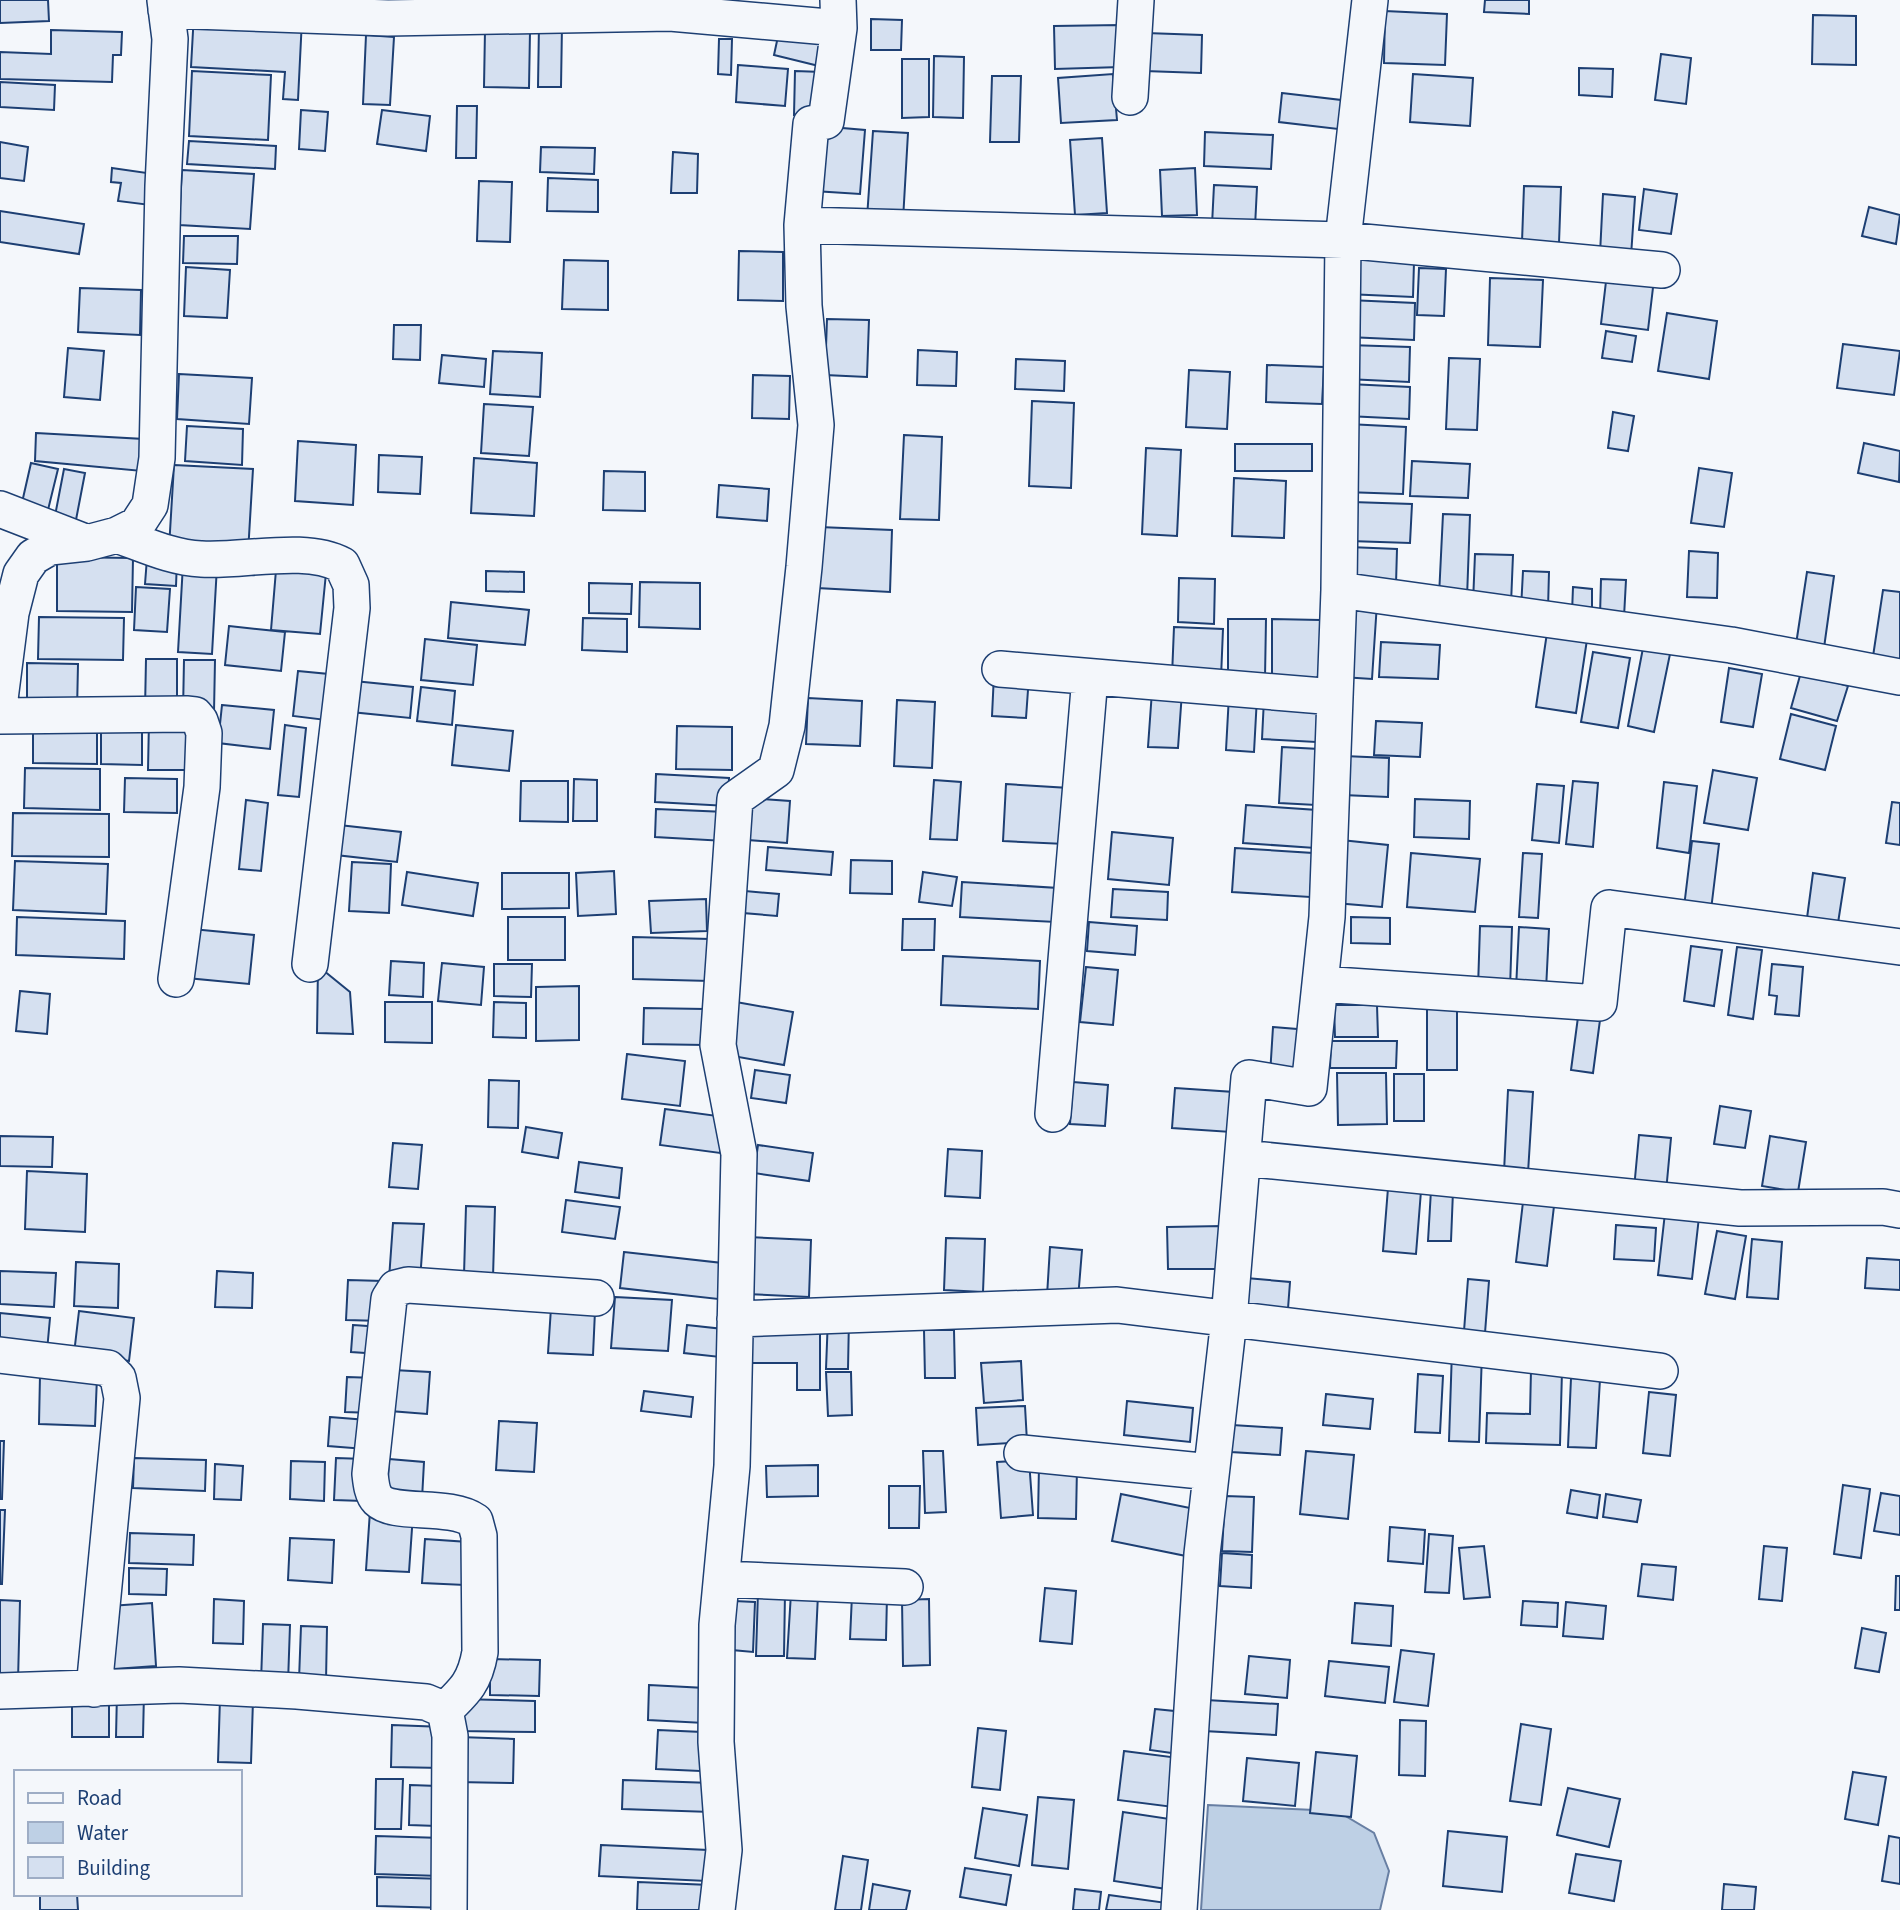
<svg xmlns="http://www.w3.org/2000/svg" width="1900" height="1910" viewBox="0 0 1900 1910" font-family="'Source Sans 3',sans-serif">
  <rect width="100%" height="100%" fill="#f4f7fb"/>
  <!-- water -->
  <path fill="#bed0e5" stroke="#687fa3" stroke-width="2" d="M1208 1805 1337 1811 1374 1833 1389 1871 1380 1910H1201Z"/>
  <!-- building -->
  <path fill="#d5e0f0" stroke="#1d3f73" stroke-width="2" d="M0 0H48L49 21 0 23Z
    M1485 0H1529V14L1484 12Z
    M1385 11 1447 14 1445 65 1384 63Z
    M194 13 302 19 298 100 283 99 285 72 191 67Z
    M1813 15 1856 16V65L1812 64Z
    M871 19 902 20 901 50H871Z
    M539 24 562 25 561 87H538Z
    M1120 25 1121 67 1055 69 1054 26Z
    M780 27 834 40 827 68 774 55Z
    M51 30 122 32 121 55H113L112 82 0 79V52L51 54Z
    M485 30 530 31 529 88 484 87Z
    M1146 33 1202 35 1201 73 1145 71Z
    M366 35 394 37 390 105 363 104Z
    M719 39H732L731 75 718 74Z
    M1661 54 1691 58 1686 104 1655 100Z
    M934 56 964 57 963 118 933 117Z
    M902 59H929V117L902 118Z
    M738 65 788 69 785 106 736 102Z
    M1579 68 1613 69 1612 97 1579 95Z
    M192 71 271 75 268 140 189 136Z
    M795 71 822 72 821 115H794Z
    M1113 74 1117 120 1061 123 1058 78Z
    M1413 74 1473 78 1470 126 1410 122Z
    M992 76H1021L1019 142H990Z
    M0 82 55 85 54 110 0 107Z
    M1282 93 1358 102 1355 131 1279 122Z
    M457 106H477L476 158H456Z
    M301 110 328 112 325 151 299 149Z
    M382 110 430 116 426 151 377 144Z
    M819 126 865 130 860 194 814 191Z
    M873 131 908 133 903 220 867 218Z
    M1205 132 1273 135 1271 169 1204 166Z
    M1102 138 1107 213 1075 215 1070 140Z
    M189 141 276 146 275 169 187 164Z
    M0 142 28 147 24 181 0 178Z
    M541 147 595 148 594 174 540 172Z
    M673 152 698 154 697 193H671Z
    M112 168 154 174 150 205 118 201 121 183 111 182Z
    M1195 168 1197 215 1162 216 1160 170Z
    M182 170 254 174 250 229 179 225Z
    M548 178 598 180V212L547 211Z
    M479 181 512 182 510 242 477 241Z
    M1214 185 1257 187 1255 227 1212 225Z
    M1524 186 1561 187 1559 243 1522 242Z
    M1644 189 1677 194 1671 234 1639 230Z
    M1603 194 1635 197 1631 256 1600 254Z
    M1869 207 1900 215 1896 244 1862 236Z
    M0 211 84 224 79 254 0 242Z
    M184 236H238L237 264 183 263Z
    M739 251 783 252V301L738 300Z
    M1348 259 1414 262 1413 297 1347 294Z
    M564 260 608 261V310L562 309Z
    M186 267 230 270 227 318 184 316Z
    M1419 268 1446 269 1444 316 1417 315Z
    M1607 273 1654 279 1648 330 1601 324Z
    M1490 278 1543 280 1540 347 1488 345Z
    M80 288 141 290 140 335 78 332Z
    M1349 300 1415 303 1414 340 1348 337Z
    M1667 313 1717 321 1709 379 1658 371Z
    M827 319 869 320 867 377 825 375Z
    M394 325H421L420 360 393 359Z
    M1606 331 1636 336 1632 362 1602 358Z
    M1843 344 1900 351 1894 395 1837 388Z
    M1348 345 1410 347 1409 382 1347 379Z
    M68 348 104 351 100 400 64 397Z
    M918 350 957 352 956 386 917 385Z
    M493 351 542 353 540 397 490 394Z
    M442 355 486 359 484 387 439 383Z
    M1449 358 1480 359 1477 430 1446 429Z
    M1016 359 1065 361 1064 391 1015 389Z
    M1267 365 1324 367 1322 404 1266 402Z
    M1189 370 1230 372 1227 429 1186 427Z
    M179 374 252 378 249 424 177 419Z
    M753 375 790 376 789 419 752 418Z
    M1349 384 1410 387 1409 419 1347 416Z
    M1032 401 1074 403 1071 488 1029 486Z
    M484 404 533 407 529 456 481 453Z
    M1613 412 1634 416 1628 451 1608 448Z
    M1348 424 1406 427 1403 494 1345 492Z
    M187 426 243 429 242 465 185 461Z
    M36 433 144 439 142 471 35 461Z
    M904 435 942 437 939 520 900 519Z
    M298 441 356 445 353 505 295 501Z
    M1864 443 1900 451 1899 482 1858 473Z
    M1235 444H1312V471H1235Z
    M1146 448 1181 450 1177 536 1142 534Z
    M379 455 422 457 420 494 378 492Z
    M474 458 537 463 534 516 471 513Z
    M1412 461 1470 464 1468 498 1410 496Z
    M31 463 58 469 47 514 21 507Z
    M174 465 253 469 248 553 169 548Z
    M1699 468 1732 473 1724 527 1691 523Z
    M64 469 85 473 75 525 54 521Z
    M604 471 645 472V511L603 510Z
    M1234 478 1286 481 1284 538 1232 536Z
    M719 485 769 489 767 521 717 517Z
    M1352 502 1412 504 1410 543 1350 541Z
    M1443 514 1470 515 1467 598 1439 596Z
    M819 527 892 530 890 592 817 588Z
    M1349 547 1397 549 1396 584 1347 582Z
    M1689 551 1718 553 1717 598 1687 597Z
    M1475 554 1513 555 1511 604 1473 603Z
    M57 557 133 558 132 612 57 611Z
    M147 558 177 560 176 586 145 584Z
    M277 558 327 563 320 634 271 630Z
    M183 564 217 566 212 654 178 652Z
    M486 571 524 572V592L486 591Z
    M1523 571 1549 572 1548 609H1521Z
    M1807 572 1834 576 1823 655 1795 651Z
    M1179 578 1215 579 1214 624 1178 622Z
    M1601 579 1626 580 1624 617 1600 616Z
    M640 582 700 583V629L639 627Z
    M589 583 632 584 631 614 589 613Z
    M136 587 170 589 167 632 134 630Z
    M1573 587 1592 589V614L1572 613Z
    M1883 590 1900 592V667L1872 663Z
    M1348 600 1377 603 1372 679 1342 677Z
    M451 602 529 610 525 645 448 638Z
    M39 617 124 618 123 660 38 659Z
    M583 618 627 619V652L582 650Z
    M1228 619H1266L1265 678H1228Z
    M1272 619 1320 620V681L1272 680Z
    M229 626 285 632 281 671 225 665Z
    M1548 626 1588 633 1576 713 1536 707Z
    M1174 627 1223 629 1221 678 1172 676Z
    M425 639 477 645 473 685 421 680Z
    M1381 642 1440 645 1438 679 1379 677Z
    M1643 648 1670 654 1654 732 1628 726Z
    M1593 652 1630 658 1618 728 1581 722Z
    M146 659H177V710H145Z
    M184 660H215L214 712H183Z
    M27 663 78 664 77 711 27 710Z
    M1729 668 1762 674 1753 727 1721 722Z
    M298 671 339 675 334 721 293 716Z
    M1801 672 1848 686 1837 721 1791 708Z
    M994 674 1029 676 1026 718 992 716Z
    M354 681 413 687 410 718 351 712Z
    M421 687 455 691 452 725 417 721Z
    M1152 691 1182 692 1178 748 1148 747Z
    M1229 695 1257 697 1254 752 1226 750Z
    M808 698 862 701 860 746 806 744Z
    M1264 699 1319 702 1316 742 1262 739Z
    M897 700 935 702 932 768 894 766Z
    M222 705 274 710 270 749 218 743Z
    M1791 714 1836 726 1825 770 1780 759Z
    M101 720 142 721V765L101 764Z
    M149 720H193L192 770H148Z
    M1376 721 1422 723 1420 757 1374 755Z
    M33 722 97 723V764L33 763Z
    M285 725 306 728 299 797 278 795Z
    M456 725 513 731 509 771 452 765Z
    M677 726 732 727V770L676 769Z
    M1282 747 1319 749 1316 805 1279 803Z
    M1344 756 1389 758 1388 797 1343 795Z
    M25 768 100 769V810L24 808Z
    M1713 770 1757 778 1748 830 1704 823Z
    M656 774 729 778 728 806 655 802Z
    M125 778 177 779V813L124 812Z
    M574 779 597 780V821H573Z
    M934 780 961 782 957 840 930 839Z
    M521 781H568V822L520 821Z
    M1573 781 1598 783 1593 847 1566 844Z
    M1664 782 1697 786 1689 853 1657 848Z
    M1006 784 1069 788 1065 844 1003 841Z
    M1537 784 1564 786 1559 843 1532 840Z
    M750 798 790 801 787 843 748 840Z
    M1415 799 1470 801 1469 839 1414 837Z
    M246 800 268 803 261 871 239 869Z
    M1892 802 1900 803V845L1886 843Z
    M1246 805 1317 810 1315 848 1243 843Z
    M656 809 726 812 725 841 655 837Z
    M13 813 109 814V857L12 856Z
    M339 825 401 832 397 862 336 855Z
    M1112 832 1173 838 1169 885 1108 879Z
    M1341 840 1388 845 1382 907 1335 903Z
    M1692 841 1719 844 1711 910 1684 907Z
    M768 847 833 852 831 875 766 870Z
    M1235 848 1313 853 1310 897 1232 892Z
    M1411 853 1480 859 1475 912 1407 907Z
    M1523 853 1542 854 1538 918 1519 917Z
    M851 860 892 861V894L850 893Z
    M15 861 108 864 106 914 13 910Z
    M352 862 391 864 389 913 349 911Z
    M614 871 616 914 578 916 576 873Z
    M407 872 478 883 473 916 402 905Z
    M923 872 957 877 952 906 919 902Z
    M502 873H569V908L502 909Z
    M1813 873 1845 878 1838 923 1807 918Z
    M962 882 1058 888 1056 922 960 917Z
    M1113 889 1168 892 1167 920 1111 917Z
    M745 891 779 894 777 916 743 913Z
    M706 899 707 931 651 933 649 901Z
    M17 917 125 921 124 959 16 955Z
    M508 917H565V960H508Z
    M1351 917 1390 918V944L1351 943Z
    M903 919H935L934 950H902Z
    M1089 922 1137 926 1135 955 1087 951Z
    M1480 926 1512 927 1510 989 1478 988Z
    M1519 927 1549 929 1546 990 1516 989Z
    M192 929 254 935 249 984 187 978Z
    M633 937 710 939V981L633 979Z
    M1691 946 1722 950 1714 1006 1684 1001Z
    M1737 947 1762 950 1753 1019 1728 1015Z
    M943 956 1040 961 1038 1009 941 1005Z
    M391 961 424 963 423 997 389 995Z
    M442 963 484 967 481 1005 438 1001Z
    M494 964H532L531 997 494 996Z
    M1772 964 1803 967 1799 1016 1775 1014 1777 996 1769 995Z
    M318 966 350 992 353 1034 317 1033Z
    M1086 967 1118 970 1113 1025 1080 1022Z
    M579 986V1040L536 1041V987Z
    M20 991 50 994 47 1034 16 1031Z
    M385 1002H432V1043L385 1042Z
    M494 1002 526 1003V1038L493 1037Z
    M736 1002 793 1012 784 1065 727 1055Z
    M1334 1005H1377L1378 1037H1335Z
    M644 1008 705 1009V1045L643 1044Z
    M1427 1008H1457V1070H1427Z
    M1578 1017 1600 1020 1593 1073 1571 1070Z
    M1273 1027 1309 1030 1306 1077 1270 1075Z
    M1331 1041H1397L1396 1068H1330Z
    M627 1054 685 1061 680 1106 622 1099Z
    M755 1070 790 1075 786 1103 751 1098Z
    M1337 1073H1386L1387 1124 1338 1125Z
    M1394 1074H1424V1121H1394Z
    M489 1080 519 1081 518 1128 488 1127Z
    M1073 1082 1108 1085 1105 1126 1070 1124Z
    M1175 1088 1234 1092 1231 1132 1172 1128Z
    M1508 1090 1533 1092 1528 1173 1504 1172Z
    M1720 1106 1751 1111 1745 1148 1714 1144Z
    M665 1109 725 1117 720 1153 660 1145Z
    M526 1127 562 1133 558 1158 522 1152Z
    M1639 1135 1671 1138 1666 1192 1634 1189Z
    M0 1136 53 1137 52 1167 0 1166Z
    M1770 1136 1806 1142 1798 1192 1762 1186Z
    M393 1143 422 1145 418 1189 389 1187Z
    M758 1145 813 1153 809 1181 754 1173Z
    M948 1149 982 1151 980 1198 945 1196Z
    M579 1162 622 1168 619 1198 575 1192Z
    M27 1171 87 1174 85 1232 25 1229Z
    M1388 1188 1421 1191 1416 1254 1383 1251Z
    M1431 1190 1453 1191 1451 1241H1428Z
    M566 1200 620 1207 615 1239 562 1232Z
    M1523 1202 1554 1206 1547 1266 1516 1262Z
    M466 1206 495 1207 493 1277 464 1275Z
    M1665 1213 1699 1217 1692 1279 1658 1275Z
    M393 1223 424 1224 420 1281 389 1279Z
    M1616 1225 1656 1228 1654 1261 1614 1259Z
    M1222 1226V1269H1168L1167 1227Z
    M1717 1231 1746 1236 1735 1299 1705 1294Z
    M748 1237 811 1240 809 1297 746 1294Z
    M946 1238 985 1239 983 1292 944 1290Z
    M1752 1239 1782 1242 1778 1299 1747 1297Z
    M1050 1247 1082 1250 1078 1299 1047 1296Z
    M624 1252 731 1264 727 1300 620 1288Z
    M1867 1258 1900 1260V1290L1865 1288Z
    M76 1262 119 1264 118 1308 74 1306Z
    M0 1271 56 1273 54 1307 0 1304Z
    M217 1271 253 1273 252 1308 215 1307Z
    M1246 1278 1290 1282 1287 1322 1243 1318Z
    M1468 1279 1489 1281 1484 1346 1463 1344Z
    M348 1280 383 1281 382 1321 346 1320Z
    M615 1297 672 1300 668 1351 611 1348Z
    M551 1308 595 1311 593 1355 548 1353Z
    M79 1311 134 1318 129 1361 74 1354Z
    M0 1313 50 1318 47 1351 0 1346Z
    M828 1317 849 1318 848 1369H826Z
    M752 1322H820V1390H797V1363H752Z
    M353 1325 382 1327 380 1354 351 1352Z
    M687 1325 723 1329 720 1357 684 1353Z
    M924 1330H954L955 1378H925Z
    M1452 1350 1482 1352 1479 1442 1449 1441Z
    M1021 1361 1023 1400 984 1403 981 1363Z
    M393 1370 430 1372 427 1414 390 1411Z
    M1531 1370 1562 1371 1560 1445 1486 1443 1487 1413 1530 1414Z
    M826 1372H851L852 1415 828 1416Z
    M1418 1374 1443 1376 1440 1433 1415 1432Z
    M40 1375 97 1377 95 1426 39 1424Z
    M347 1377 375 1378 373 1413 345 1412Z
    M1571 1378 1600 1379 1596 1448 1568 1447Z
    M644 1391 693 1397 691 1417 641 1411Z
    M1649 1392 1676 1395 1670 1456 1643 1453Z
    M1326 1394 1373 1399 1370 1429 1323 1425Z
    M1127 1401 1193 1408 1190 1442 1124 1435Z
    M1025 1406 1027 1442 978 1445 976 1408Z
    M330 1417 367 1420 365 1449 328 1446Z
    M499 1421 537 1423 534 1472 496 1470Z
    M1232 1425 1282 1428 1280 1455 1231 1452Z
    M0 1441H4L2 1499H0Z
    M923 1451H943L946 1512 925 1513Z
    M1306 1451 1354 1455 1348 1519 1300 1514Z
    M134 1458 206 1460 205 1491 133 1488Z
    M336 1458 364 1459 363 1501 334 1500Z
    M389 1459 424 1462 422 1499 387 1497Z
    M1029 1460 1033 1515 1001 1518 997 1462Z
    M291 1461 325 1462 324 1501 290 1499Z
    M215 1464 243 1466 241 1500 214 1499Z
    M818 1465V1496L767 1497 766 1466Z
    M1039 1465 1077 1467 1076 1519 1038 1518Z
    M1843 1485 1870 1489 1861 1558 1834 1554Z
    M889 1486H920L919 1528H889Z
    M1571 1490 1600 1495 1597 1518 1567 1513Z
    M1881 1493 1900 1496V1535L1874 1531Z
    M1121 1494 1195 1509 1186 1556 1112 1541Z
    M1606 1494 1641 1500 1637 1522 1603 1517Z
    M1225 1496 1254 1497 1252 1552 1222 1551Z
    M0 1510H5L2 1584H0Z
    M370 1511 413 1514 409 1572 366 1570Z
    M1390 1527 1425 1530 1423 1564 1388 1561Z
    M130 1533 194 1535 193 1565 129 1563Z
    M1429 1534 1453 1536 1449 1593 1425 1592Z
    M290 1538 334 1540 332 1583 288 1580Z
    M425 1539 468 1542 465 1585 422 1583Z
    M1484 1546 1490 1597 1464 1599 1459 1548Z
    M1764 1546 1787 1548 1782 1601 1759 1599Z
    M1222 1553 1252 1555 1251 1588 1220 1586Z
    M1642 1564 1676 1567 1673 1600 1638 1596Z
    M129 1568 167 1569 166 1595 129 1594Z
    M1896 1576H1900V1610H1895Z
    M1045 1588 1076 1591 1072 1644 1040 1641Z
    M758 1591 785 1592 784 1656H756Z
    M791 1593 818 1594 815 1659 787 1658Z
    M852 1595 887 1596 886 1640 850 1639Z
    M214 1599 244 1601 243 1644 213 1643Z
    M929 1599 930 1665 903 1666 902 1600Z
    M0 1600 20 1601 18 1681 0 1680Z
    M734 1601 755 1602 753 1652 732 1650Z
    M1523 1601 1558 1603 1557 1627 1521 1625Z
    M1566 1602 1606 1606 1603 1639 1563 1636Z
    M152 1603 156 1666 114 1669 110 1606Z
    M1355 1603 1393 1606 1391 1646 1352 1643Z
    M263 1624 290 1625 288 1683 261 1682Z
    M301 1626 327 1627 326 1681 299 1680Z
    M1862 1628 1886 1633 1879 1672 1855 1668Z
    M1401 1650 1434 1654 1428 1706 1394 1702Z
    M1249 1656 1290 1660 1287 1698 1245 1694Z
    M490 1659 540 1660 539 1696 490 1695Z
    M1329 1661 1389 1667 1385 1703 1325 1696Z
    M649 1685 705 1688 704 1723 648 1720Z
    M117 1692 144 1693 143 1737H116Z
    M220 1698 253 1700 251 1763 218 1762Z
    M460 1699 535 1701V1732L460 1731Z
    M1206 1700 1278 1704 1276 1735 1204 1731Z
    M72 1704H109V1737H72Z
    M1155 1709 1184 1712 1179 1754 1150 1750Z
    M1400 1720 1426 1721 1425 1776 1399 1775Z
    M1521 1724 1551 1729 1541 1805 1510 1801Z
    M392 1725 444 1727 442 1768 391 1767Z
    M978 1728 1006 1731 1000 1790 972 1787Z
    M658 1730 702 1732 700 1771 656 1769Z
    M459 1737 514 1739 513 1783 457 1782Z
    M1124 1751 1179 1758 1173 1807 1118 1800Z
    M1316 1752 1357 1756 1351 1817 1310 1813Z
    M1247 1758 1299 1763 1295 1806 1243 1801Z
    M1853 1772 1886 1777 1878 1825 1845 1819Z
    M376 1779H403L401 1829H375Z
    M623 1780 712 1783 711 1812 622 1809Z
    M410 1785 438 1786 437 1826 409 1825Z
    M1568 1788 1620 1799 1609 1847 1557 1835Z
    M1038 1797 1074 1800 1068 1869 1032 1865Z
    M983 1808 1027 1815 1019 1866 975 1858Z
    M1123 1812 1183 1821 1173 1890 1114 1881Z
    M1448 1831 1507 1837 1502 1892 1443 1886Z
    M376 1836 442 1838 441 1876 375 1874Z
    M1889 1836 1900 1838V1884L1882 1881Z
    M601 1845 708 1850 707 1881 599 1876Z
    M1576 1854 1621 1861 1614 1901 1569 1893Z
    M843 1856 868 1860 861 1910H835Z
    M965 1868 1011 1875 1006 1905 960 1897Z
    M377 1877 445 1879V1908L377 1906Z
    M638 1882 710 1885 709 1910H637Z
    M873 1884 910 1891 906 1910H869Z
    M1724 1884 1756 1887 1754 1910H1722Z
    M1075 1889 1101 1892 1099 1910H1073Z
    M40 1894H77L78 1910H40Z
    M1109 1895 1174 1904 1173 1910H1106Z"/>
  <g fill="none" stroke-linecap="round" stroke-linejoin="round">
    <defs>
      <path id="minor" d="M1370 0 1343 240 1662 270
        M166 10 388 18 670 13 839 28 838 0
        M1130 97 1136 0
        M802 225 1343 240 1339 590 1335 697 1327 917 1309 1088 1249 1078 1229 1319 1202 1554 1179 1910
        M0 509 85 542
        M117 535C143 544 172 558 201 559 243 562 305 545 342 565L351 585 352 608 310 964
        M1339 590 1731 645 1900 677
        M1000 669 1335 697
        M0 699 11 613 21 574 33 557 50 547 87 543 117 535 137 525 150 505 157 458 163 186 170 39 165 0
        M0 716 186 714 195 715 200 721 204 733 202 787 176 979
        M1320 984 1599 1003 1609 908 1900 947
        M1053 1114 1090 677
        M1243 1158 1740 1208 1883 1207 1900 1210
        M735 1319 1117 1305 1660 1371
        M0 1355 108 1368 118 1378 122 1398 94 1689
        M1022 1453 1211 1472
        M722 1579 905 1587
        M0 1691 179 1685 297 1691 426 1702 445 1710 450 1736 449 1910
        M445 1710C466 1690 475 1681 480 1652L479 1536 475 1521C449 1503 394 1516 378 1500 372 1494 371 1483 370 1474L389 1299 396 1288 408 1285 596 1298
        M717 1910 724 1850 716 1742 717 1625 732 1466 739 1154 718 1045 735 799 776 770 787 726 804 567 816 425 804 306 802 225 811 124 826 121 839 28"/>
    </defs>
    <!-- minor casing -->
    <use href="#minor" stroke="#1d3f73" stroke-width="38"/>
    <!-- minor -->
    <use href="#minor" stroke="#f4f7fb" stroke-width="35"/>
  </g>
  <!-- legend -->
  <rect x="14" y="1770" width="228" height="126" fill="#f4f7fb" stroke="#9eadc5" stroke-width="2"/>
  <rect x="28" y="1793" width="35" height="10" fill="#f4f7fb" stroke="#9eadc5" stroke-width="2"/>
  <text x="77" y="1805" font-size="21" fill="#1d3f73">Road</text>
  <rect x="28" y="1822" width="35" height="21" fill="#bed0e5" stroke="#9eadc5" stroke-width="2"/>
  <text x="77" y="1840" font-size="21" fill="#1d3f73">Water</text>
  <rect x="28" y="1857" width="35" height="21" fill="#d5e0f0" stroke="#9eadc5" stroke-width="2"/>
  <text x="77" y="1875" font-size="21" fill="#1d3f73">Building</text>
</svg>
